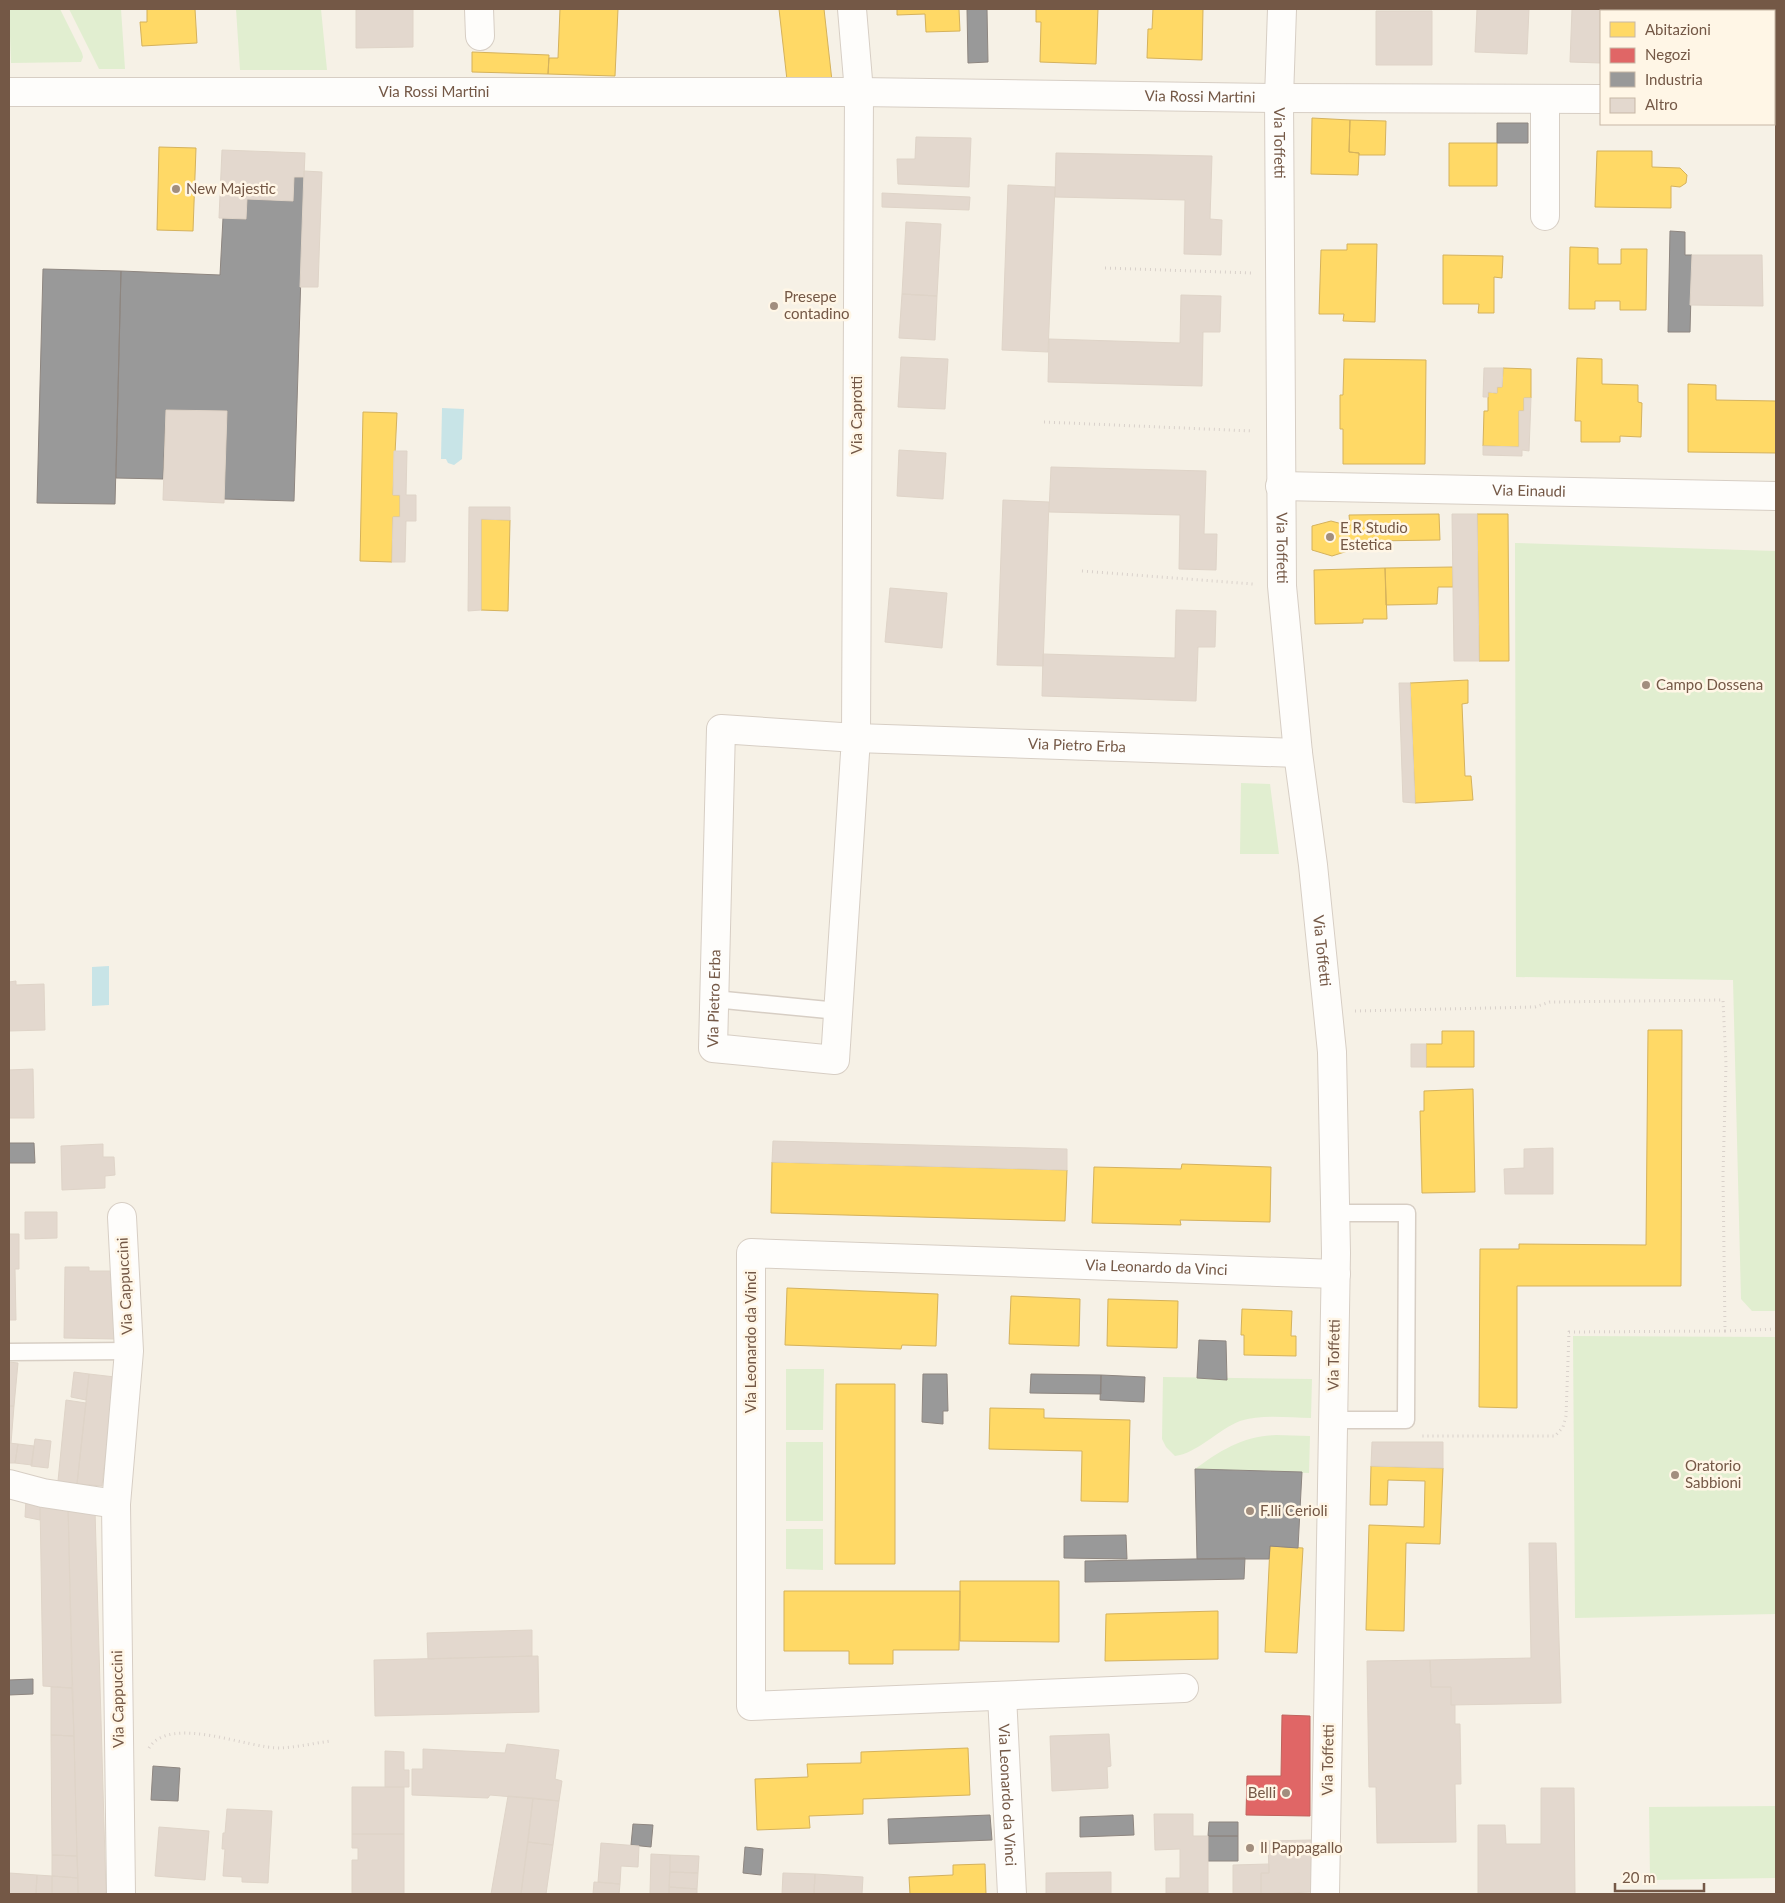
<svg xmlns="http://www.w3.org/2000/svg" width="1785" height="1903" viewBox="0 0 1785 1903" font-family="Lato,sans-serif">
  <rect width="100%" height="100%" fill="#f6f1e6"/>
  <!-- green -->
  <path fill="#e1eed0" d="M9 9H60L82 53 83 57 81 62 11 63Z
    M69 9H121L125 69H99Z
    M236 9H321L327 70H240Z
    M1515 543 1776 551V1311H1752L1741 1299 1733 980 1516 977Z
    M1241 783 1270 784 1279 854H1240Z
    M1573 1336 1776 1337V1614L1575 1618Z
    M786 1369H824L823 1430H786Z
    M1163 1377 1312 1379 1311 1418C1289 1418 1262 1414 1240 1421 1219 1429 1196 1454 1175 1456L1166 1447 1162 1439Z
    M1276 1435 1310 1436 1309 1473 1195 1469C1221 1450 1243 1436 1276 1435Z
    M786 1442H823V1521H786Z
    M786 1529H823V1570L786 1569Z
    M1776 1806V1878L1650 1880 1649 1807Z"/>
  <!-- water -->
  <path fill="#c8e4e7" d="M442 408 464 409 462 459 454 465 448 463 446 459H441Z
    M109 966V1005L92 1006V967Z"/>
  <!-- homes -->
  <path fill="#ffd966" stroke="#d5b25c" d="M147 9H195L197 43 142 46 140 22H147Z
    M560 9H618L615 76 548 74 549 58H558Z
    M779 9H824L832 81 787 80Z
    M897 9H959L960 31 926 32 925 14 897 15Z
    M1036 9H1098L1096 64 1040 62 1041 22H1036Z
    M1153 9H1203L1202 60 1147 58 1148 29H1152Z
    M472 52 549 55 548 74 472 72Z
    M1312 118 1350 120 1349 152 1359 153 1358 175 1311 174Z
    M1350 120 1386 121 1385 155H1359V153L1349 152Z
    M1449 143H1497V186H1449Z
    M159 147 196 148 193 231 157 230Z
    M1597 151H1652V167L1680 168 1687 175 1686 183 1680 187 1671 186V208L1595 207Z
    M1347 244H1377L1375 322 1343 321 1344 314H1319L1321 250H1347Z
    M1570 247 1598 248V264H1621V249H1647L1646 310H1620V301H1595V309H1569Z
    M1443 255 1503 256 1502 278 1494 277V313H1478L1479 304H1443Z
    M1577 358 1602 359V384L1638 385V402L1642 403 1641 437 1620 436V442H1581V421H1575Z
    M1344 359 1426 360 1425 464H1343V429H1340V395H1343Z
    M1503 368 1531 369V398H1524V411H1519V447L1483 446 1484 411H1488V392L1497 393V387H1502Z
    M1688 384 1716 385V400L1776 401V453L1688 452Z
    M363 412 397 413 393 495H400V517H393L392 562 360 561Z
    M1439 514 1440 540 1372 541V548L1351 550 1332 556 1312 550V526L1331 521 1350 526 1349 515Z
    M1477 514H1508L1509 661H1479Z
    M481 519 510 520 508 611 481 610Z
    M1453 567V587H1438L1437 604 1386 605 1385 568Z
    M1385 568 1387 619H1363V623L1315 624 1314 570Z
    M1468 680V703L1462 704 1465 776H1471L1473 800 1415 803 1410 683Z
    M1648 1030H1682L1681 1286H1517V1408L1479 1407 1480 1249H1519V1244L1646 1245Z
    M1442 1031H1474V1067H1426V1044H1442Z
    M1473 1089 1475 1192 1422 1193 1420 1111H1424V1091Z
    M772 1162 1067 1170 1065 1221 771 1213Z
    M1182 1164 1271 1167 1270 1222 1180 1220 1181 1225 1092 1223 1094 1167 1181 1169Z
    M787 1288 938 1294 936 1346 902 1345 901 1349 785 1345Z
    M1011 1296 1080 1299 1079 1346 1009 1344Z
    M1108 1299 1178 1301 1177 1348 1107 1346Z
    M1242 1309 1292 1311 1291 1336H1296V1356L1244 1355V1335H1241Z
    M836 1384H895V1564H835Z
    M990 1408 1044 1409V1418L1130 1420 1128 1502 1081 1501 1082 1451 989 1449Z
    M1371 1466 1443 1468 1440 1544 1406 1543 1404 1631 1366 1630 1369 1525 1424 1527 1425 1481 1388 1480 1387 1505H1370Z
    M1270 1546 1303 1548 1297 1653 1265 1652Z
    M960 1581H1059V1642L960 1641Z
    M784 1591H960L959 1650H893V1664H849V1651H784Z
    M1218 1611V1659L1105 1661 1106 1614Z
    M968 1748 970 1795 863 1799V1814L809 1816 810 1828 757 1830 755 1779 808 1777 807 1764 861 1763V1752Z
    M985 1864 986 1894H910L909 1877 953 1875V1865Z"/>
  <!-- shops -->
  <path fill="#e06666" stroke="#c0625c" d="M1282 1715 1310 1716V1816L1246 1815 1247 1776H1281Z"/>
  <!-- industry -->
  <path fill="#999" stroke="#8e8680" d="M967 9H987L988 62 968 63Z
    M1497 123H1528V143H1497Z
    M294 177H304L294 501 224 499 227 411 166 410 163 479 116 478 121 271 220 275 223 218 246 219 247 199 293 201Z
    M1670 231 1685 232V255H1692L1690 332H1668Z
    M43 269 121 271 115 504 37 503Z
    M9 1143H34L35 1163H9Z
    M1199 1340 1226 1341 1227 1380 1197 1378Z
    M923 1374H947L948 1411H943V1424L922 1422Z
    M1031 1374 1101 1375V1394L1030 1393Z
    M1101 1375 1145 1377 1144 1402 1100 1400Z
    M1195 1469 1302 1472 1298 1548 1270 1546 1269 1559H1197Z
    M1126 1535 1127 1559 1064 1558V1536Z
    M1245 1558 1244 1579 1085 1582V1561Z
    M33 1679V1694L9 1695V1680Z
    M153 1766 180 1768 178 1801 151 1800Z
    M990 1815 992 1840 889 1844 888 1819Z
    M1133 1815 1134 1835 1080 1837V1817Z
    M1209 1822H1238V1836H1208Z
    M633 1824 653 1825 651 1847 631 1845Z
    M1208 1836H1238V1861H1208Z
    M745 1847 763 1849 761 1875 743 1873Z"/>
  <!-- building -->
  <path fill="#e3d8ce" stroke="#dfd4c8" d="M356 9H413V47L356 48Z
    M1477 9H1529L1527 54 1475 52Z
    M1572 9H1624V11H1601V63L1570 62Z
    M1662 9H1770V11H1662Z
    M1376 11H1432V65H1376Z
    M916 137 971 138 969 187 898 184 897 159H915Z
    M222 150 305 153 304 177H294L293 201 247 199 246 219 219 218Z
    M1056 153 1212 156 1210 219 1222 220 1221 255 1184 254 1185 200 1055 197Z
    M304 171 322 172 318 287H300Z
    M1008 185 1055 187 1048 352 1002 350Z
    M882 193 970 197 969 210 882 207Z
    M906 222 941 224 937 296 902 294Z
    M1692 255H1762L1763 306 1690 305Z
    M902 294 937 296 935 340 899 338Z
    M1181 295 1221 296 1220 332H1203L1202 386 1048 382 1049 339 1180 343Z
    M901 357 948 359 945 409 898 407Z
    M1484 368H1503L1502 387H1497V393L1488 392V397H1483Z
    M1524 398H1531L1529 451 1522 450V456L1483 455V446L1519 447V411H1524Z
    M166 410 227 411 224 503 163 500Z
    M899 450 946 453 943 499 897 496Z
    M394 451H407L406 495H416V521H406L405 562H392L393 517H400V495H393Z
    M1051 467 1206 471 1204 534H1217L1216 570 1179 569 1180 515 1049 512Z
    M1003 500 1049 502 1043 666 997 665Z
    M469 507H510V520L481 519V610L468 611Z
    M1452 514H1477L1479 661H1454Z
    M890 588 947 593 942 648 885 642Z
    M1176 610 1216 611 1215 647H1198L1196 701 1042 696 1043 654 1175 658Z
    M1399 683H1410L1415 803 1403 802Z
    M16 981V985L44 984 45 1030 9 1031V982Z
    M1411 1044H1426V1067H1411Z
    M33 1069 34 1118H9V1070Z
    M773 1141 1067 1149V1170L772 1162Z
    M103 1144V1157H114L115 1175 105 1176V1188L62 1190 61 1146Z
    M1553 1148V1194H1505L1504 1169 1524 1168V1149Z
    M25 1212H57V1238L25 1239Z
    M9 1234H19V1269H15L16 1320H9Z
    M65 1267H89V1271H116L115 1339 64 1338Z
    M9 1362 18 1363 14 1406H9Z
    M74 1372 89 1374 86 1400 71 1397Z
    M89 1374 115 1377 102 1486 77 1484Z
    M66 1400 86 1403 77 1484 58 1481Z
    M9 1406H14L11 1443H9Z
    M35 1439 51 1441 48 1468 31 1466Z
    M1372 1442H1443V1468L1371 1466Z
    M9 1443 18 1444 15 1463H9Z
    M18 1444 34 1446 32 1465 15 1463Z
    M26 1499 40 1501V1520L25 1517Z
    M40 1501 68 1506 72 1688 43 1686Z
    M68 1506 95 1510 106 1894H78Z
    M1529 1543H1556L1561 1703 1451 1705V1687H1431L1430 1660 1531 1658Z
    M532 1630V1656L428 1659 427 1633Z
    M538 1656 539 1712 375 1716 374 1660Z
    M1430 1660 1431 1687H1451V1705H1455V1724H1460L1461 1784H1455L1456 1842 1377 1843 1376 1787H1369L1367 1661Z
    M51 1687 72 1688 74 1736 51 1735Z
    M1109 1734 1111 1766 1107 1767 1108 1788 1052 1791 1050 1736Z
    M51 1735 74 1736 77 1856 52 1855Z
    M507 1744 559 1750 555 1779 562 1781 559 1801 490 1795 488 1798 412 1795V1769H423V1749L505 1753Z
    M385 1751 404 1752V1770H409V1787H385Z
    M352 1787H404V1834H352Z
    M1541 1788H1574L1575 1894H1478V1825H1505L1506 1844H1541Z
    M508 1796 533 1798 521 1894H491Z
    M533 1798 559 1801 553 1845 528 1842Z
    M227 1809 272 1811 268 1883 242 1882V1877L223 1876 225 1849H222L223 1833H225Z
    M1154 1814H1193V1836H1208V1893H1166V1878H1180V1849L1155 1850Z
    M159 1827 209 1831 205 1880 155 1876Z
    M352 1834H404V1894H352V1860H358V1848H352Z
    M1311 1840 1312 1892 1261 1894V1873H1269L1268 1841Z
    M528 1842 553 1845 546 1894H521Z
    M601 1843 639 1846 638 1867 621 1866 620 1884 598 1882Z
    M651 1854 670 1855 669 1894H650Z
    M52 1855 77 1856 78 1878 52 1876Z
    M670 1855 699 1856 698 1873 670 1872Z
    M1269 1864V1873H1261V1894H1233V1865Z
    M670 1872 698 1873 697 1889 669 1887Z
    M1111 1872V1894H1046V1873Z
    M9 1873 37 1875 36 1894H9Z
    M783 1873 815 1874 814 1894H782Z
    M815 1874 863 1877 862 1894H814Z
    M37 1875 52 1876V1894H36Z
    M52 1876 78 1878V1894H52Z
    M594 1882 620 1884 619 1894H593Z
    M669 1887 697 1889V1894H669Z"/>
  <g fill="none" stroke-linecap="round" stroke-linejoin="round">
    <defs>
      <path id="lane" d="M714 999 838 1011
        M9 1352 129 1351
        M1333 1420H1406L1407 1213H1336"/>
      <g id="street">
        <path d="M479 9 480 36"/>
        <path id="s1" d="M852 9 859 92 856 738 835 1060 713 1048 721 729 856 738 1298 753"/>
        <path id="s2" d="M1282 9 1279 98 1282 586 1298 753 1313 865 1332 1052 1336 1253 1325 1894"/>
        <path id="s3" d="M9 92H859L1279 98 1601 99"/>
        <path d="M1774 99H1776"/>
        <path d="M1545 216V99"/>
        <path id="s4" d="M1280 486 1776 496"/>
        <path d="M9 1484 43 1493 116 1504"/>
        <path id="s5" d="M1184 1688 751 1706V1253L1336 1274"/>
        <path id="s6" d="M1002 1696 1012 1894"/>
        <path d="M121 1894 116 1504 129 1351 122 1217"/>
      </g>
    </defs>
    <!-- lane casing -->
    <use href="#lane" stroke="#d7cec4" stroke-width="19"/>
    <!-- street casing -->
    <use href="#street" stroke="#d7cec4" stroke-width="30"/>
    <!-- path -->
    <path stroke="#d9d1cb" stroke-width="3" stroke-dasharray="1 4" stroke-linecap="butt" d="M1105 268 1252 273
      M1044 422 1253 431
      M1082 571 1253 584
      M1355 1011 1535 1007 1550 1002 1723 1000 1726 1064 1723 1175 1725 1331 1569 1332 1566 1416 1563 1427 1555 1436H1422
      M1725 1331 1776 1329
      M149 1748C170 1714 249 1749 281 1748 298 1747 315 1743 331 1741"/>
    <!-- lane -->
    <use href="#lane" stroke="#fefdfb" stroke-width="16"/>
    <!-- street -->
    <use href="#street" stroke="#fefdfb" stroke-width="28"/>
  </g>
  <!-- markers -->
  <g fill="#a28e7e" stroke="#fff6e6" stroke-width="2">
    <circle cx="176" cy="189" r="5"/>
    <circle cx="774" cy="306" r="5"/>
    <circle cx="1330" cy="537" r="5"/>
    <circle cx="1646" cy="685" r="5"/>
    <circle cx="1675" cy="1475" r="5"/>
    <circle cx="1250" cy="1511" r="5"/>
    <circle cx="1286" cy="1793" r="5"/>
    <circle cx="1250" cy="1848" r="5"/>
  </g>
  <g text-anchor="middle" stroke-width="5" stroke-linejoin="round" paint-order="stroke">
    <!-- street labels -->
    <g font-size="15" fill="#745846" stroke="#fff6e6">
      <text dy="5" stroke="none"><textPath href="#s3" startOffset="425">Via Rossi Martini</textPath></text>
      <text dy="5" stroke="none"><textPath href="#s3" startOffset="1191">Via Rossi Martini</textPath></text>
      <text dy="5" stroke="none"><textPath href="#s2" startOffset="134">Via Toffetti</textPath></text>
      <text transform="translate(857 415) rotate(-90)" y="5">Via Caprotti</text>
      <text dy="5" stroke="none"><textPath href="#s4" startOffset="249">Via Einaudi</textPath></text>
      <text dy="5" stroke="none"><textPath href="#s2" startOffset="539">Via Toffetti</textPath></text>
      <text dy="5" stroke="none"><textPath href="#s1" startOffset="1850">Via Pietro Erba</textPath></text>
      <text dy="5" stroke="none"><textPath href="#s2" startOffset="944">Via Toffetti</textPath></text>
      <text dy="5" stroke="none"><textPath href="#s1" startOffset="1224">Via Pietro Erba</textPath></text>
      <text dy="5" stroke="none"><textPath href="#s5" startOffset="1292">Via Leonardo da Vinci</textPath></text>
      <text transform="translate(125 1286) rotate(-93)" y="5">Via Cappuccini</text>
      <text transform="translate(751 1342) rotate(-90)" y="5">Via Leonardo da Vinci</text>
      <text transform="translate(1334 1355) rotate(-89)" y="5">Via Toffetti</text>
      <text transform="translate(118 1699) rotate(-91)" y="5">Via Cappuccini</text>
      <text transform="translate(1328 1760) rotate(-89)" y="5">Via Toffetti</text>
      <text dy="5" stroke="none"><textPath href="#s6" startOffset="99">Via Leonardo da Vinci</textPath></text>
    </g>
    <!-- poi labels -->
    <g font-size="15" fill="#745846" stroke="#fff6e6" text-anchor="start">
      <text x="186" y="194">New Majestic</text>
      <text x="784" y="302">Presepe<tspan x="784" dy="17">contadino</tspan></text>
      <text x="1340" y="533">E R Studio<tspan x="1340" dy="17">Estetica</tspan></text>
      <text x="1656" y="690">Campo Dossena</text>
      <text x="1685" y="1471">Oratorio<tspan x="1685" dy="17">Sabbioni</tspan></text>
      <text x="1260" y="1516">F.lli Cerioli</text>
      <text x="1276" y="1798" text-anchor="end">Belli</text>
      <text x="1260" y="1853">Il Pappagallo</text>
    </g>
  </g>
  <!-- border -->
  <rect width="1785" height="1903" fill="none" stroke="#745846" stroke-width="20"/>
  <!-- legend -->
  <rect x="1600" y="10" width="175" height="115" fill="#fff6e6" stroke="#c7b7a6"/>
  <rect x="1610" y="22" width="25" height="15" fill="#ffd966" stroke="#c7b7a6"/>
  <text x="1645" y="35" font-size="15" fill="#745846">Abitazioni</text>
  <rect x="1610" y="48" width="25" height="15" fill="#e06666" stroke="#c7b7a6"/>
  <text x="1645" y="60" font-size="15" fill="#745846">Negozi</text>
  <rect x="1610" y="72" width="25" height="15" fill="#999999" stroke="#c7b7a6"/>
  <text x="1645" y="85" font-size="15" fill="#745846">Industria</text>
  <rect x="1610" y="98" width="25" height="15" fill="#e3d8ce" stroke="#c7b7a6"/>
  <text x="1645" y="110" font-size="15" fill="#745846">Altro</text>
  <!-- scale -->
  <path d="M1615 1883v8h89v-8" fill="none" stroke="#745846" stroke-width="2.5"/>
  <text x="1622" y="1883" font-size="15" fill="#745846" stroke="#fff6e6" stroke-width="4" paint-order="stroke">20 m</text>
</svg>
